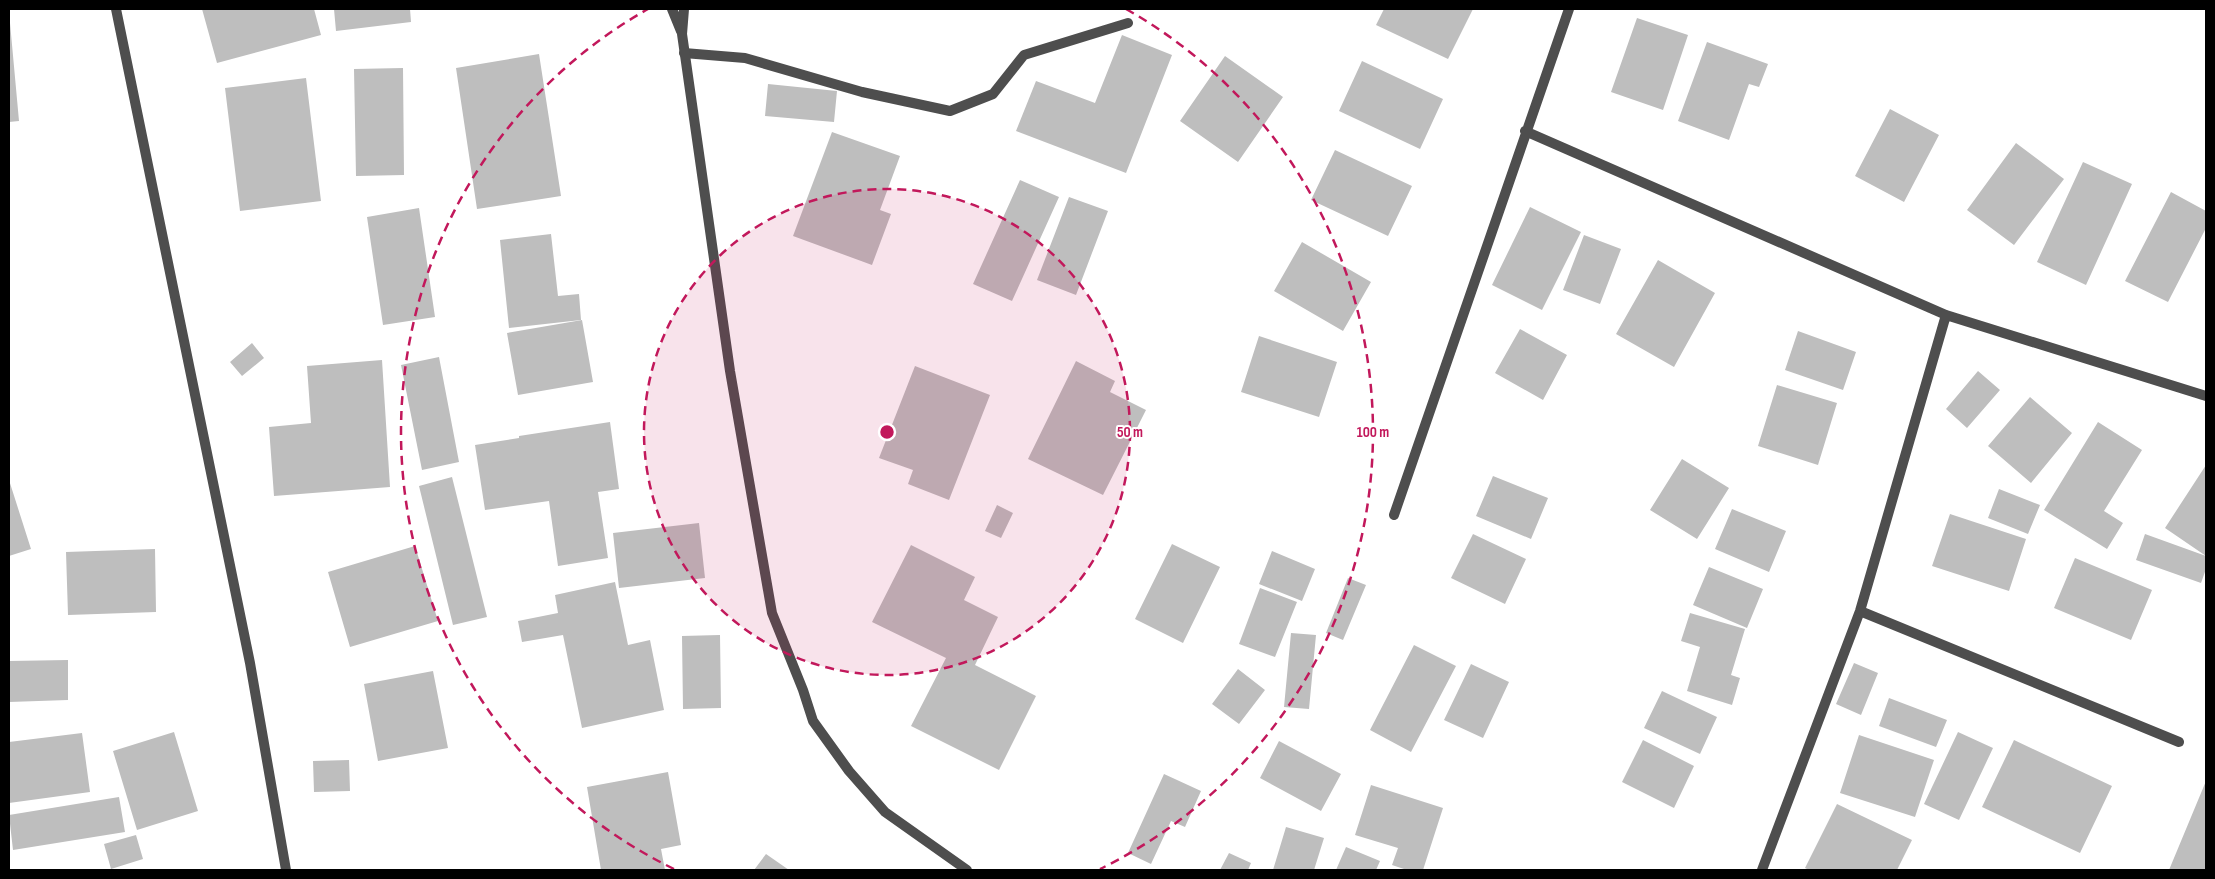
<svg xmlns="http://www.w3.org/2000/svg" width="2215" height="879" viewBox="0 0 2215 879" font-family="'Sofia Sans Condensed',sans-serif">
  <rect width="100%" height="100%" fill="#fff"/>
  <!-- building -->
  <path fill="#bebebe" d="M202 9H314L321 35 217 63Z
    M334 9H410L411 22 336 31Z
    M1384 9H1473L1448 59 1376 25Z
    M9 12 19 121 9 122Z
    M1637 18 1688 35 1663 110 1611 92Z
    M1122 35 1172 55 1126 173 1016 131 1036 81 1095 103Z
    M1707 42 1768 64 1759 87 1749 84 1729 140 1678 121Z
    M539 54 561 196 477 209 456 68Z
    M1225 56 1283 97 1238 162 1180 121Z
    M1362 61 1443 99 1420 149 1339 111Z
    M403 68 404 175 356 176 354 69Z
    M306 78 321 201 240 211 225 88Z
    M768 84 837 91 834 122 765 116Z
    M1890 109 1939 135 1904 202 1855 176Z
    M832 132 900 156 880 210 891 214 872 265 793 236Z
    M2016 143 2064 179 2014 245 1967 210Z
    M1335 150 1412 186 1388 236 1311 200Z
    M2083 162 2132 184 2086 285 2037 262Z
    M1020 180 1059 197 1012 301 973 284Z
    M2171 192 2206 211V228L2168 302 2125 281Z
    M1069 197 1108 211 1076 295 1037 280Z
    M1530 207 1581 232 1542 310 1492 285Z
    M419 208 435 317 383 325 367 217Z
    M551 234 558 296 579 294 581 320 509 328 500 240Z
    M1584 235 1621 249 1600 304 1563 290Z
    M1302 242 1371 282 1343 331 1274 291Z
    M1658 260 1715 293 1674 367 1616 334Z
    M582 320 593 382 518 395 507 333Z
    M1520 329 1567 355 1543 400 1495 373Z
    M1798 331 1856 352 1843 390 1785 370Z
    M1259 336 1337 362 1319 417 1241 392Z
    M252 343 264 358 242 376 230 362Z
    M439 357 459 462 422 470 401 365Z
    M382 360 390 487 274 496 269 427 311 423 307 366Z
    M1076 361 1115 381 1110 392 1146 410 1103 495 1028 459Z
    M915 366 990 395 949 500 908 484 913 470 879 458Z
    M1978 371 2000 390 1967 428 1946 409Z
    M1777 385 1837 403 1818 465 1758 446Z
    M2030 397 2072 433 2031 483 1988 446Z
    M610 422 619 489 598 492 608 558 558 566 549 501 485 510 475 445 519 438V436Z
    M2098 422 2142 450 2104 511 2123 523 2107 549 2044 510Z
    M1682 459 1729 488 1697 539 1650 510Z
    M2206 465V569L2201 583 2136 560 2145 534 2206 556 2165 528Z
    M1493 476 1548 498 1531 539 1476 516Z
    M452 477 487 617 453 625 419 486Z
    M9 480 31 549 9 556Z
    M1999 489 2040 505 2028 534 1988 518Z
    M997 505 1013 513 1001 538 985 531Z
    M1732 509 1786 531 1769 572 1715 549Z
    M1950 514 2026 539 2009 591 1932 566Z
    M699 523 705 578 619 588 613 533Z
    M1473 534 1526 559 1505 604 1451 578Z
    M1172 544 1220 567 1183 643 1135 619Z
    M911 545 975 577 964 600 998 617 975 665 1036 696 999 770 911 726 946 658 872 622Z
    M415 546 438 621 350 647 328 572Z
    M155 549 156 612 68 615 66 552Z
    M1272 551 1315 569 1302 601 1259 584Z
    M2075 558 2152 590 2131 640 2054 608Z
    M1709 567 1763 589 1747 628 1693 605Z
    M1348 578 1366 585 1343 640 1326 633Z
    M615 582 628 645 650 640 664 710 582 728 563 635 522 642 518 621 558 613 555 595Z
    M1260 588 1297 602 1275 657 1239 644Z
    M1690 613 1745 629 1731 675 1740 678 1732 705 1687 691 1700 647 1681 641Z
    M1291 633 1316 635 1309 709 1284 707Z
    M720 635 721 708 683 709 682 636Z
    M1414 645 1456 666 1411 752 1370 730Z
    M68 660V700L9 702V661Z
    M1854 663 1878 673 1861 715 1836 704Z
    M1471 664 1509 682 1483 738 1444 720Z
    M1238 669 1265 690 1239 724 1212 704Z
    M433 671 448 748 378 761 364 684Z
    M1662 691 1717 717 1700 754 1644 728Z
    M1889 698 1947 720 1936 747 1879 726Z
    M174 732 198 811 137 830 113 751Z
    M1958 732 1993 748 1959 820 1924 804Z
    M82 733 90 792 9 803V742Z
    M1859 735 1934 760 1915 817 1840 793Z
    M1643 740 1694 766 1674 808 1622 782Z
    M2014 740 2112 786 2080 853 1982 807Z
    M1279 741 1341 774 1321 811 1260 778Z
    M349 760 350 791 314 792 313 761Z
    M668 772 681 845 661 849 665 870H601L587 787Z
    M1164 774 1201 791 1185 827 1171 821 1151 864 1128 853Z
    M2206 781V870H2169Z
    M1371 785 1443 808 1423 870H1407L1392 865 1398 848 1355 835Z
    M119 797 125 832 13 850 9 815Z
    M1837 804 1912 840 1897 870H1809L1805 868Z
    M1286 827 1324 838 1314 870H1273Z
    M136 835 143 859 111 869 104 844Z
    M1346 847 1380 861 1376 870H1336Z
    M1229 853 1251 863 1248 870H1220Z
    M766 854 789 870H754Z"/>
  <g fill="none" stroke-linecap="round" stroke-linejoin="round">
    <!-- lane -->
    <path stroke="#4e4e4e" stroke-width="10" d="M684 53 745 58 862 92 950 111 993 94 1024 55 1128 23"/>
    <!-- street -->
    <path stroke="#4e4e4e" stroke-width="10" d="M116 9 250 663 286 870
      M672 9 681 31
      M684 9 682 34 730 371 772 613 803 690 813 721 849 771 885 812 967 870
      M1525 131 1946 315 2206 396
      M1394 515 1569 9
      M1860 611 2179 742
      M1762 870 1860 611 1946 315"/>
  </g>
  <!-- distance rings -->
  <circle cx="887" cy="432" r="243" fill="#c2185b" fill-opacity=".12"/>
  <g fill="none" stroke="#c2185b" stroke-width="2.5" stroke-dasharray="9 6">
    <circle cx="887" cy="432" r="243"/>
    <path d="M674 869A486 486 0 0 1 648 9M1126 9A486 486 0 0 1 1100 869"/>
  </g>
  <circle cx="887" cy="432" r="8" fill="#c2185b" stroke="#fff" stroke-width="2.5"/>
  <g font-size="15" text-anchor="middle" font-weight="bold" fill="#c2185b" stroke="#fff" stroke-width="4" stroke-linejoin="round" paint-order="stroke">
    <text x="1130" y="437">50 m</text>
    <text x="1373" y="437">100 m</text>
  </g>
  <!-- border -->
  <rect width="2215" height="879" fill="none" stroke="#000000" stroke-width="20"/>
</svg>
